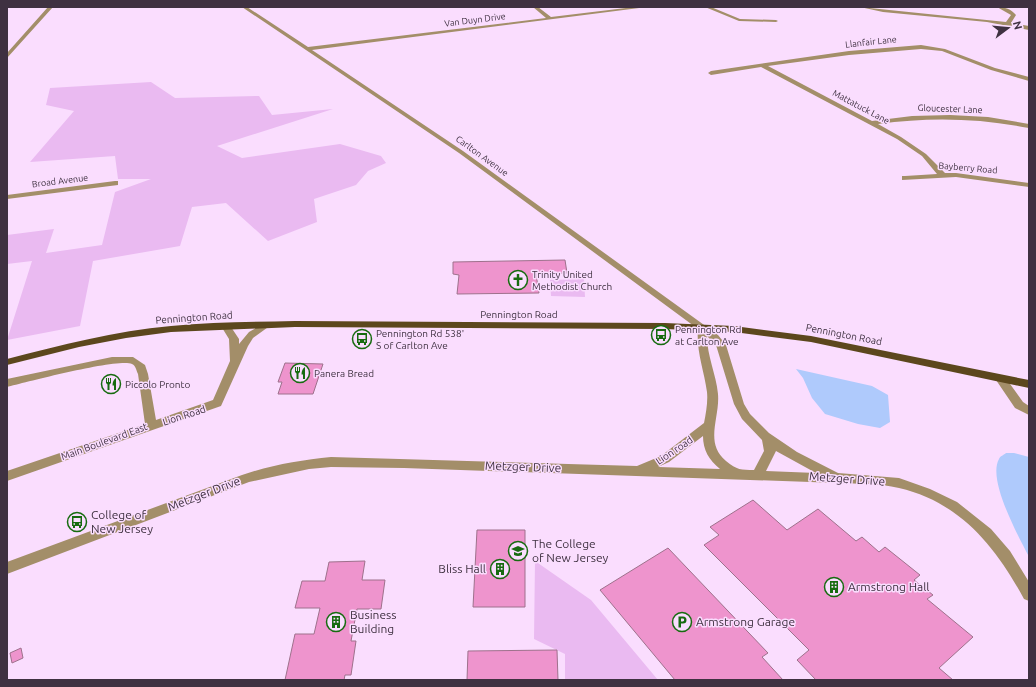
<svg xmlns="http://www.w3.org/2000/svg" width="1036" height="687" viewBox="0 0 1036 687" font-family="Ubuntu,sans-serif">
  <rect width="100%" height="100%" fill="#faddfe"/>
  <!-- green -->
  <path fill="#eabaf1" d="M151 82 175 98 259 96 272 115 333 109 217 146 242 158 340 144 381 156 386 163 368 171 356 185 314 199 317 222 268 241 226 203 192 207 180 246 93 261 80 326 7 340 32 261 7 264V235L54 229 46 253 102 245 115 192 151 179H118L115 156 30 162 74 111 46 105 50 88Z
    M584 279 585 297 551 296 550 280Z
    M535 561 591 600 658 680H565V654L534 639Z"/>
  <!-- water -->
  <path fill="#afcafc" d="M796 369 872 386 888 395 890 422 880 428 858 424 825 414 812 398 803 378Z
    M1006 453H1014L1029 457V557C1019 537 987 480 999 459 1000 456 1004 455 1006 453Z"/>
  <!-- building -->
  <path fill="#ee94cd" stroke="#9e718c" d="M565 260 567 273 536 274 539 293 457 294 459 275 453 274V262Z
    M285 363 323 364 313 394H278L282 382H278Z
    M753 500 787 530 818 509 856 541 862 537 879 552 885 547 920 575 914 580 933 595 927 599 973 637 939 668 953 680H816L797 660 809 650 704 545 719 535 710 527Z
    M477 530H525V607H473Z
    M668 548 768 653 762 657 783 680H675L600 590Z
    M365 561 362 580H385L381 609H357L351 641H356L351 675H345L344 680H285L295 634H314L320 608H295L302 581H325L329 562Z
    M21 648 23 658 12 663 10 653Z
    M557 650 558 680H467L468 651Z"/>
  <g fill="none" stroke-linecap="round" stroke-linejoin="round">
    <!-- minor -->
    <path fill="#a38e69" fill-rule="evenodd" d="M48 7H53L7 58V53Z
      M242 7H247L308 47 546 18 533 7H538L551 17 634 7H647L312 50 463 151 718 335 726 345 744 404 750 414 769 433 797 452 838 473 899 478 930 489 957 502 991 529 1010 551 1029 582V601L1024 599C996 547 960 502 899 488 879 483 858 484 838 483L404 468 331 467 309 469 249 482 7 574V562L242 475C271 465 301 460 331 457L637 466 661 456 704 423C706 413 708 402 707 392 704 370 696 351 698 329L459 153ZM707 336 716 345 734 404 742 419 762 440 764 451 754 470C741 470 737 470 726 461 704 443 720 418 718 394 716 374 707 356 707 336ZM703 436C703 450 709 460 720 469L658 467 669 462ZM776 451 816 473 766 471Z
      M705 7H711L740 19 776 20 778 21 776 22 739 21Z
      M860 7 1006 22 1011 15 997 7C1005 7 1011 9 1016 15L1011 23 1029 26V30L987 22 883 12Z
      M921 45 945 49 995 68 1029 77V81L991 70 942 51 921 49 849 55 768 66 872 121 912 116 950 115 988 117 1029 124V128C978 118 929 117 878 124L901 137 926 154 945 173H956L1029 183V187L956 177 902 180V176H905L937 174 922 156 897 139 761 67 711 75 708 73 711 71 849 51Z
      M115 181H118V185L7 199V195Z
      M266 322 271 325 253 338 248 346 221 406 7 481V471L145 424 138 374C136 370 136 366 132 364 118 358 27 382 7 387V379L112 357H133L145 365 148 374 156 420 213 400 230 361 229 339 221 326 223 324H229L239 339V344L249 332Z
      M1001 376 1005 377 1023 402 1029 406V415L1015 408 996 380Z"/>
    <!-- major -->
    <path fill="#5c471d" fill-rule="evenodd" d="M295 321 665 323 734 326 811 336 1029 380V388L811 342 734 332 665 329 295 327 171 332 126 338 79 347 7 365V359C61 345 115 331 171 326 212 322 254 322 295 321Z"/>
  </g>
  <!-- icons -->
  <defs>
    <symbol id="church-ring" viewBox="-11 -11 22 22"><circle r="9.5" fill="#faddfe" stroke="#176b10" stroke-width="1.5"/><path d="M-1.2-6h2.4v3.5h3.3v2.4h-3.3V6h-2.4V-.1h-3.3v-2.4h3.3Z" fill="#176b10"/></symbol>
    <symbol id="bus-ring" viewBox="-11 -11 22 22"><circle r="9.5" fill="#faddfe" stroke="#176b10" stroke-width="1.5"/><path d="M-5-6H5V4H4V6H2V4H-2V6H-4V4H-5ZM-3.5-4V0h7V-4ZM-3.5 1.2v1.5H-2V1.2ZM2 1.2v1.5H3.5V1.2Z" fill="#176b10"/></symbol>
    <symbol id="restaurant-ring" viewBox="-11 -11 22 22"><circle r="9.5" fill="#faddfe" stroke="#176b10" stroke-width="1.5"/><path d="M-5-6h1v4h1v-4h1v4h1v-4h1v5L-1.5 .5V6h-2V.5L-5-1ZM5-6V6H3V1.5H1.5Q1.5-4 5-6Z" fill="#176b10"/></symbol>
    <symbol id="university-ring" viewBox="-11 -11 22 22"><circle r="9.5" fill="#faddfe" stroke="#176b10" stroke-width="1.5"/><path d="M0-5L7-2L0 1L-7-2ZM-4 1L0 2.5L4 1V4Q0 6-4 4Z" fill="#176b10"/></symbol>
    <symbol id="building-ring" viewBox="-11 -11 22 22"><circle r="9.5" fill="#faddfe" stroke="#176b10" stroke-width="1.5"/><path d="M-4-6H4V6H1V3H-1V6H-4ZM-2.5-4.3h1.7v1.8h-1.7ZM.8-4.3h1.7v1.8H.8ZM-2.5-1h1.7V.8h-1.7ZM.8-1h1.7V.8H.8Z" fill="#176b10"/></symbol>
    <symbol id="parking-ring" viewBox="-11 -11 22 22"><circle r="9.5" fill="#faddfe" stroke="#176b10" stroke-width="1.5"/><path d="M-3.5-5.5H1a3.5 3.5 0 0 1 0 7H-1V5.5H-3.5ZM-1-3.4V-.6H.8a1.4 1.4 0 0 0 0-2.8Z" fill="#176b10"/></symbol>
  </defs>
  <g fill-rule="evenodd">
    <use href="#church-ring" x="507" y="269" width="22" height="22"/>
    <use href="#bus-ring" x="650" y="324" width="22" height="22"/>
    <use href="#bus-ring" x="351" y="328" width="22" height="22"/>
    <use href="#restaurant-ring" x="289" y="362" width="22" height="22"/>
    <use href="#restaurant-ring" x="100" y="373" width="22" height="22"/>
    <use href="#bus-ring" x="66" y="511" width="22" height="22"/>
    <use href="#university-ring" x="507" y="540" width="22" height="22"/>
    <use href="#building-ring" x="489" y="558" width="22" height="22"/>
    <use href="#building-ring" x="823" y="576" width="22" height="22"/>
    <use href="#building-ring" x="325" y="611" width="22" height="22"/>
    <use href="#parking-ring" x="671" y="611" width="22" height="22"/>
  </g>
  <g text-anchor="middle" stroke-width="3" stroke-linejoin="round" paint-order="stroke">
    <!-- far-street labels -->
    <g font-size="9" fill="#3f3141" stroke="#faddfe">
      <text transform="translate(475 20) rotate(-7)" y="3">Van Duyn Drive</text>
      <text transform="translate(871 42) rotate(-6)" y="3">Llanfair Lane</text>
      <text transform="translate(861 107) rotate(28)" y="3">Mattatuck Lane</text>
      <text transform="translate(950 109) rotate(2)" y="3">Gloucester Lane</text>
      <text transform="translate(482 156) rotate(36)" y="3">Carlton Avenue</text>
      <text transform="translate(968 168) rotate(5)" y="3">Bayberry Road</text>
      <text transform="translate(60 181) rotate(-7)" y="3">Broad Avenue</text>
    </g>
    <!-- poi labels -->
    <g font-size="10" fill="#3f3141" stroke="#faddfe" text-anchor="start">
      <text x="532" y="278">Trinity United<tspan x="532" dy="12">Methodist Church</tspan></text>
      <text x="675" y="333">Pennington Rd<tspan x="675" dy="12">at Carlton Ave</tspan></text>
      <text x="376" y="337">Pennington Rd 538'<tspan x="376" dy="12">S of Carlton Ave</tspan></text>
      <text x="314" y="377">Panera Bread</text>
      <text x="125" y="388">Piccolo Pronto</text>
    </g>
    <!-- street labels -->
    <g font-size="10" fill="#3f3141" stroke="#faddfe">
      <text x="519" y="318">Pennington Road</text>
      <text transform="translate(194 317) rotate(-4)" y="4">Pennington Road</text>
      <text transform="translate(844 334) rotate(11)" y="4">Pennington Road</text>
      <text transform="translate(184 415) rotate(-18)" y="4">Lion Road</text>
      <text transform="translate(104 441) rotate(-20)" y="4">Main Boulevard East</text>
      <text transform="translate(674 450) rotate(-34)" y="4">Lion road</text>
    </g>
    <!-- near-street labels -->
    <g font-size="12" fill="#3f3141" stroke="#faddfe">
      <text transform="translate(523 467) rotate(2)" y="4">Metzger Drive</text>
      <text transform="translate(847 479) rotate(4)" y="4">Metzger Drive</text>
      <text transform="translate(204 494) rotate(-21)" y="4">Metzger Drive</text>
    </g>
    <!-- near-poi labels -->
    <g font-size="12" fill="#3f3141" stroke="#faddfe" text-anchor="start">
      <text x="91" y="519">College of<tspan x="91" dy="14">New Jersey</tspan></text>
      <text x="532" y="548">The College<tspan x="532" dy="14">of New Jersey</tspan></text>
      <text x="486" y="573" text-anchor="end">Bliss Hall</text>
      <text x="848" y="591">Armstrong Hall</text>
      <text x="350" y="619">Business<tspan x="350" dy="14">Building</tspan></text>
      <text x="696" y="626">Armstrong Garage</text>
    </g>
  </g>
  <!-- border -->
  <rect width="1036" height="687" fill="none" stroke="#3f3141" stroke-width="16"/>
  <!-- north arrow -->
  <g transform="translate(1008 28) rotate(74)" stroke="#faddfe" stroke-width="3" paint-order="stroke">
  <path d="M0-3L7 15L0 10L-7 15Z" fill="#3f3141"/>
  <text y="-6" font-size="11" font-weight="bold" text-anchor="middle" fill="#3f3141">N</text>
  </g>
</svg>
